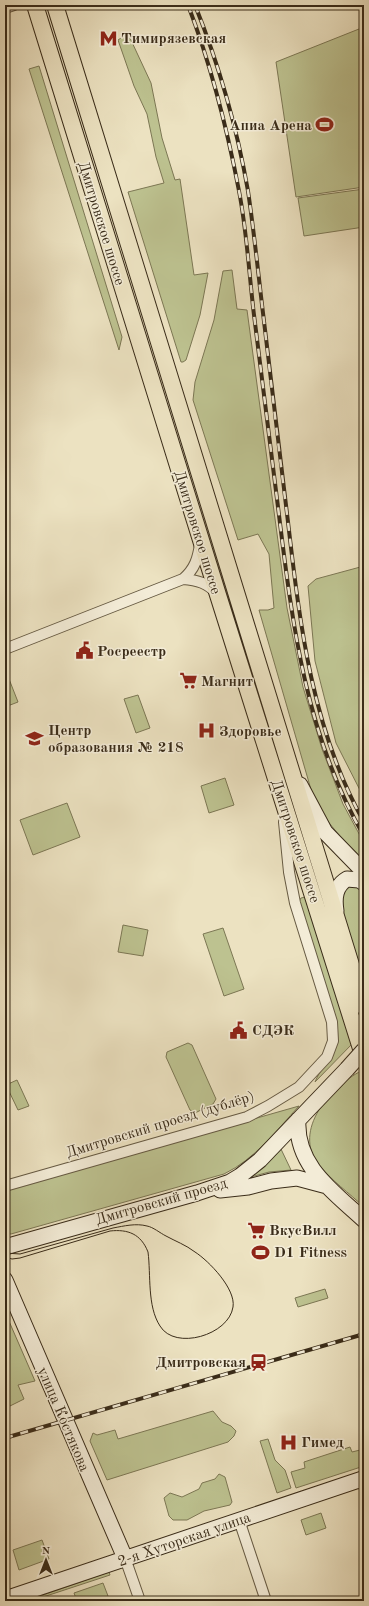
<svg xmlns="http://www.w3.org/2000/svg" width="369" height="1606" viewBox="0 0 369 1606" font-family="'Old Standard TT',serif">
  <rect width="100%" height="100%" fill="#ece2c1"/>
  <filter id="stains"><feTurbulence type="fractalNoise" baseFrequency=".005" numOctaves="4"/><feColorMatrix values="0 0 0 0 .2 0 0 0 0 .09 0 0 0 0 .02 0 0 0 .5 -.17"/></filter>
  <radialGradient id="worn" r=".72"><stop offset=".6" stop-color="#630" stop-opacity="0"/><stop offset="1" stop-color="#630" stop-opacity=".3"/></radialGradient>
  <!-- green -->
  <path fill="#bdc290" stroke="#7c7754" d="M364 27V187L296 197 276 62Z
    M124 36 130 38 151 83 162 138 175 180 180 179 194 275 208 273 200 315 186 360 183 362H181L128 192 164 183 156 157 147 114 134 86 118 40Z
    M39 66 122 337 119 350 29 69Z
    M364 189V227L304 236 298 198Z
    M232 270 237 309 247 310 287 608 303 687 322 749 343 804 364 843V865L320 812 312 793 259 610H268L274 608 269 554 258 534 238 540 193 400 195 382 214 320 223 271Z
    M364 566V798L336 743 315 661 308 586 316 579Z
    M9 679 18 702 5 707V681Z
    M138 695 150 728 136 733 124 699Z
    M225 778 234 805 209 813 201 786Z
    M67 803 80 837 33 855 20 820Z
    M348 884 364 890V984L339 900Z
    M305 897 353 1043 315 1082C324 1060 341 1055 337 1026L299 901 301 898Z
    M123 925 148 930 143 956 118 952Z
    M223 928 244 989 224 996 203 934Z
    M188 1043 192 1045 216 1099 213 1104 195 1113 190 1110 166 1057 167 1052Z
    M361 1071 364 1080V1207C349 1193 331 1180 319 1165 291 1130 332 1086 361 1071Z
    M17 1080 29 1106 18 1110 6 1085Z
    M299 1106C276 1131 255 1159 224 1174L11 1234 5 1233V1190Z
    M280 1147 291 1170 269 1172 247 1178Z
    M325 1289 328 1298 298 1307 295 1298Z
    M5 1312 35 1381 18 1385 24 1399 10 1406 5 1405Z
    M213 1411 222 1422 231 1426 236 1431 234 1436 228 1442 107 1480 90 1441 93 1433 97 1435 115 1430 118 1439Z
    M268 1439 275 1460 285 1470 291 1488 277 1493 260 1441Z
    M350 1447 352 1452 364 1449V1466L296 1488 291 1472 305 1468 304 1462Z
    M219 1474 225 1477 232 1502 230 1505 204 1511 187 1520H173L169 1516 164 1498 170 1493 182 1497 199 1489 202 1483 215 1479Z
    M321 1513 326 1528 306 1535 301 1520Z
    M42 1540 49 1559 19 1570 13 1550Z
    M109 1572 110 1575 31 1601H26Z
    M103 1583 108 1596 93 1601H77L74 1593Z"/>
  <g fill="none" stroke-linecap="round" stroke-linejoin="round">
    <defs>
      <path id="street" d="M5 8 14 5
        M183 579C197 580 208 583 217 594
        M5 649 183 579C195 569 198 558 200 544
        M5 1186 247 1117 268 1106 299 1087 327 1057 333 1041 332 1022 295 903 289 872 284 822
        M239 1520 266 1601
        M125 1558 140 1601"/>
      <path id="secondary" d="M300 785 325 832 364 872
        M336 911C334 898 335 886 347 879L359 880 364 883
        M298 1120C295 1166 334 1192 364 1220
        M220 1190 248 1187 271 1181 297 1178 327 1186
        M5 1247 197 1193 230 1182 240 1176 260 1160 347 1069
        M5 1280 125 1558
        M5 1599 362 1479 364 1483"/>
      <path id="primary" d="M35 5 218 595 364 1058
        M55 5 364 1007"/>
    </defs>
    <!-- street casing -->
    <use href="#street" stroke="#665a43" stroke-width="12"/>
    <!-- secondary casing -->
    <use href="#secondary" stroke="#3a2c19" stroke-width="17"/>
    <!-- primary casing -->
    <use href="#primary" stroke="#3a2c19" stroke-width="18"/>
    <!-- street -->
    <use href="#street" stroke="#f3ecd7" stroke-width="10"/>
    <!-- secondary -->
    <use href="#secondary" stroke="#f3ecd7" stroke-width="15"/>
    <!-- primary -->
    <use href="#primary" stroke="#ece2c1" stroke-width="16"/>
    <!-- tram -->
    <path stroke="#3a2c19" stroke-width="1" d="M5 1253 20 1254 113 1228C124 1226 136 1223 147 1226 153 1227 160 1233 166 1236 175 1241 186 1245 195 1252 209 1261 236 1289 233 1307 229 1335 175 1351 160 1326 147 1306 151 1275 148 1252 141 1234 128 1229 110 1231L20 1258 12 1259 5 1257"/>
    <defs>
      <path id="rail" d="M188 5C211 65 227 128 239 191 247 232 249 274 254 315 262 379 270 443 278 507 292 621 305 735 364 836
        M195 5C219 65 237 128 248 191 254 231 258 272 263 313 271 382 279 452 288 522 300 625 312 730 364 822
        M5 1438 364 1334"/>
    </defs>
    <!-- rail casing -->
    <use href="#rail" stroke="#3a2c19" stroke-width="4"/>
    <!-- rail -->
    <use href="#rail" stroke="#f3ecd7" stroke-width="2.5" stroke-dasharray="8" stroke-linecap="butt"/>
    <defs>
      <path id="secondary-bridge" d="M347 1069 364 1050"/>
    </defs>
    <!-- secondary-bridge casing -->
    <use href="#secondary-bridge" stroke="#3a2c19" stroke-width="17" stroke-linecap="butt"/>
    <!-- secondary-bridge -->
    <use href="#secondary-bridge" stroke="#f3ecd7" stroke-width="15"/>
  </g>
  <!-- icons -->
  <defs>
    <symbol id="metro-bare" viewBox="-9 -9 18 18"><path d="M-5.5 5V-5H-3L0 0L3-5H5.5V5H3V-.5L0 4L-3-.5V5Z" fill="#8f2418" stroke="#f3ecd7" stroke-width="2.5" paint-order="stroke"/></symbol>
    <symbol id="stadium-bare" viewBox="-9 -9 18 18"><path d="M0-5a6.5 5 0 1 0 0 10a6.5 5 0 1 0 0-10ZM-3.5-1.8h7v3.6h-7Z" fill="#8f2418" stroke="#f3ecd7" stroke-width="2.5" paint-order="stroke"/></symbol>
    <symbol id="civic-bare" viewBox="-9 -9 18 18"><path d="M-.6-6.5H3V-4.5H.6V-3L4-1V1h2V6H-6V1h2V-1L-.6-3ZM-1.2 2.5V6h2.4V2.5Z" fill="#8f2418" stroke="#f3ecd7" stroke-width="2.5" paint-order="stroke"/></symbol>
    <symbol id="supermarket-bare" viewBox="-9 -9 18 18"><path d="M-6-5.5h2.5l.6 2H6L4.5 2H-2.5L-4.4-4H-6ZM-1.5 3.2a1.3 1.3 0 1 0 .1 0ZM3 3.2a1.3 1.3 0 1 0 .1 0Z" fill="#8f2418" stroke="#f3ecd7" stroke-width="2.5" paint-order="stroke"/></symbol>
    <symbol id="hospital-bare" viewBox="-9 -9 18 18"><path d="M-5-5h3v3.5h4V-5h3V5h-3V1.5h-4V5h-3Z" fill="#8f2418" stroke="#f3ecd7" stroke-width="2.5" paint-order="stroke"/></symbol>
    <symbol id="school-bare" viewBox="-9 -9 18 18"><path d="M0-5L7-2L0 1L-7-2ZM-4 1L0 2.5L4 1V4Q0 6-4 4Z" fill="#8f2418" stroke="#f3ecd7" stroke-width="2.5" paint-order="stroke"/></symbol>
    <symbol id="station-bare" viewBox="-9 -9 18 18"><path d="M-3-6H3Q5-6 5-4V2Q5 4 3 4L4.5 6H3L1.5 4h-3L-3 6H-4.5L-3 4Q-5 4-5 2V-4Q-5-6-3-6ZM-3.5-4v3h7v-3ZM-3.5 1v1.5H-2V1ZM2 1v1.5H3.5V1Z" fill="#8f2418" stroke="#f3ecd7" stroke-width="2.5" paint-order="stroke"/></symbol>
  </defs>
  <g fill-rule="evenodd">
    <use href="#metro-bare" x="96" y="26" width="25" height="25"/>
    <use href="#stadium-bare" x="312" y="112" width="25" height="25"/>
    <use href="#civic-bare" x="72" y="638" width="25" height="25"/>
    <use href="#supermarket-bare" x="176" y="668" width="25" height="25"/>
    <use href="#hospital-bare" x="194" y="718" width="25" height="25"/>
    <use href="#school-bare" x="22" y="726" width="25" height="25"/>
    <use href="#civic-bare" x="226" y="1018" width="25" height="25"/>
    <use href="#supermarket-bare" x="244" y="1218" width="25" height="25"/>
    <use href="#stadium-bare" x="248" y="1240" width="25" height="25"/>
    <use href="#station-bare" x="246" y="1350" width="25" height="25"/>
    <use href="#hospital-bare" x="276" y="1430" width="25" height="25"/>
  </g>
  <g text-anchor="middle" stroke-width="3" stroke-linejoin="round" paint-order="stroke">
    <!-- poi labels -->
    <g font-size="15" font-weight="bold" fill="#3a2c19" stroke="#f3ecd7" text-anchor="start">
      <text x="121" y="43">Тимирязевская</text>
      <text x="312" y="130" text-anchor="end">Апиа Арена</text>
      <text x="97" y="656">Росреестр</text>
      <text x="201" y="686">Магнит</text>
      <text x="48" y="735">Центр<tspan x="48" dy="17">образования № 218</tspan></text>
      <text x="219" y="736">Здоровье</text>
      <text x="252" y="1035">СДЭК</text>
      <text x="269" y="1235">ВкусВилл</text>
      <text x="274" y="1257">D1 Fitness</text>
      <text x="246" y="1367" text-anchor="end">Дмитровская</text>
      <text x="301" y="1447">Гимед</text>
    </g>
    <!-- street labels -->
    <g font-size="15" fill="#3a2c19" stroke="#f3ecd7">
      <text transform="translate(102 223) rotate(73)" y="5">Дмитровское шоссе</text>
      <text transform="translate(198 532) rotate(73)" y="5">Дмитровское шоссе</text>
      <text transform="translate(296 841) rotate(72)" y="5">Дмитровское шоссе</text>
      <text transform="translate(160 1124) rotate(-17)" y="5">Дмитровский проезд (дублёр)</text>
      <text transform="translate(161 1201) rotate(-16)" y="5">Дмитровский проезд</text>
      <text transform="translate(64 1419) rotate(67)" y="5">улица Костякова</text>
      <text transform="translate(184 1539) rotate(-19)" y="5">2-я Хуторская улица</text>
    </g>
  </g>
  <!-- margin -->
  <rect width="369" height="1606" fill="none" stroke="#ece2c1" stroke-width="20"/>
  <rect x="6" y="6" width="357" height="1594" fill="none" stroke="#3a2c19" stroke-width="2"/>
  <rect x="10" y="10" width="349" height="1586" fill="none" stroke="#3a2c19"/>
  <!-- north arrow -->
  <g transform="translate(46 1560)" stroke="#f3ecd7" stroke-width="3" paint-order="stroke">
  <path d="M0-3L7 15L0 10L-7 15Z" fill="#3a2c19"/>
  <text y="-6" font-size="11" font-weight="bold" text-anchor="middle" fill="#3a2c19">N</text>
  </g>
  <rect width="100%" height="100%" filter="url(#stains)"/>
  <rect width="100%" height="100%" fill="url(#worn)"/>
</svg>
